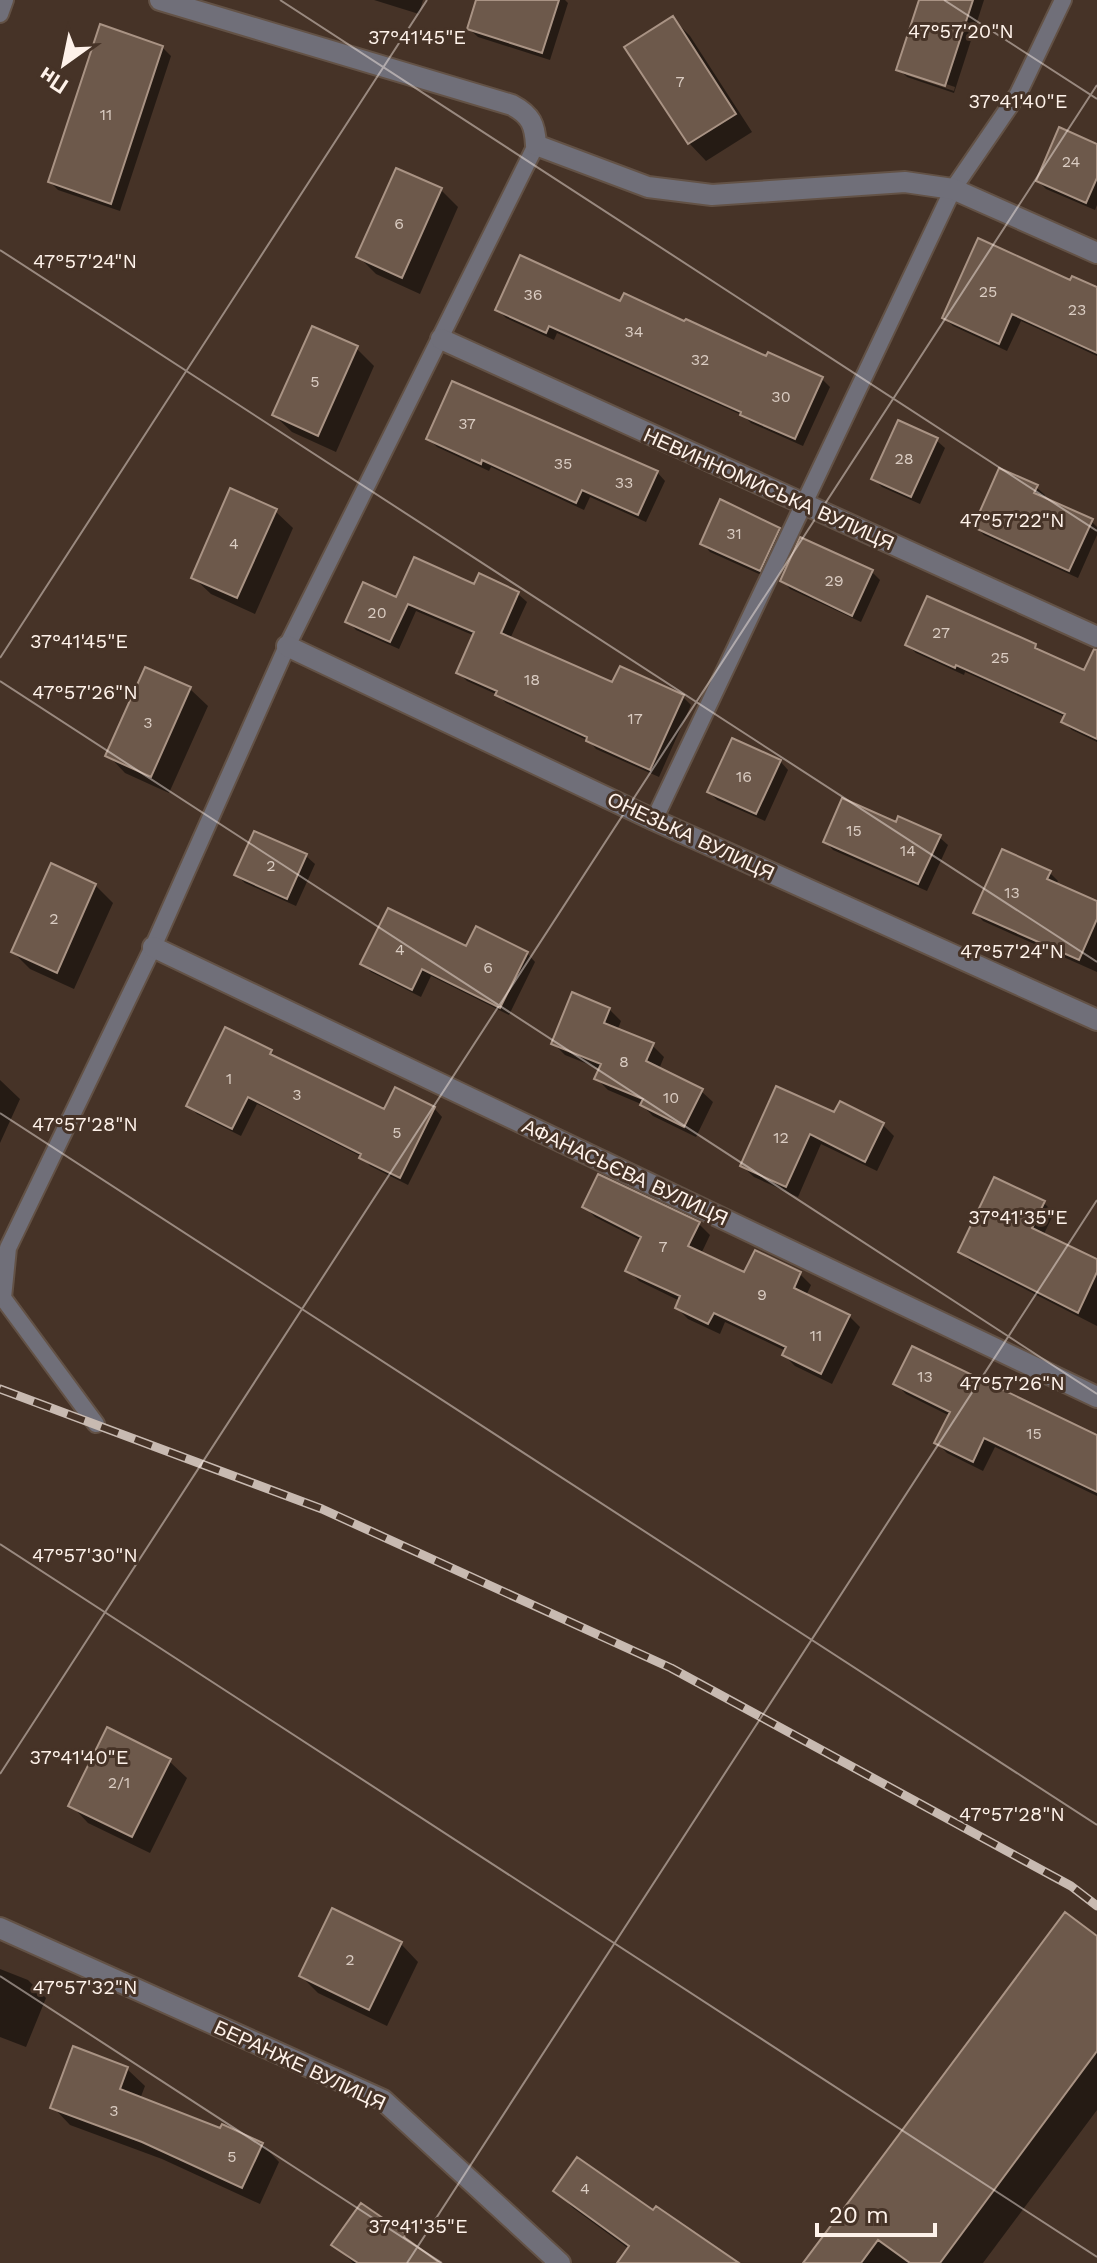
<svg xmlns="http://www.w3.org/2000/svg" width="1097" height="2263" viewBox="0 0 1097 2263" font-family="'Work Sans',sans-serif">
  <rect width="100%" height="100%" fill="#463327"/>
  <!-- shadow -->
  <path fill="#0007" fill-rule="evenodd" d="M374 0H423L419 14Z
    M478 0H565L568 3 550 60 478 37 469 29Z
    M920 0H984L954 93 907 77 899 69ZM906 71 955 87 954 91 906 75Z
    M673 19 690 36 752 132 706 161 689 143Z
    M162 47 171 56 120 211 58 190 50 182Z
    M1097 146V205L1095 210 1046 189 1038 181Z
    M441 190 458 207 420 294 376 274 359 257Z
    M1071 283 1097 290V356L1021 321 1007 351 953 326 944 318Z
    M621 304 821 378 830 387 803 446 751 423 744 416 557 333 554 340 506 318 497 309Z
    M356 348 374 366 336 452 292 432 274 415Z
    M429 439 657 472 665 481 646 522 590 497 584 510 491 467 489 471 437 447Z
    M936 440 945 448 920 504 882 487 873 478Z
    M1036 487 1045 495 1043 499 1091 521 1097 527V535L1078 578 984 535 976 527Z
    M275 511 293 528 255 614 211 594 193 577Z
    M779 530 787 539 768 578 710 552 702 543Z
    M872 572 880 580 861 622 790 589 782 580Z
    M480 576 518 594 527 602 510 639 613 685 683 697 691 705 659 777 596 749 589 741 506 703 498 695 467 681 458 672 475 636 416 611 399 649 356 630 348 621 397 599 475 586Z
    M907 645 1035 646 1043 654 1097 678V742L1072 730 1063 722 1065 717 965 672 964 675 916 653Z
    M146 669 190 689 208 706 169 793 125 773 108 755Z
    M780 761 788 770 765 821 717 800 709 792Z
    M897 825 939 837 948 845 927 891 833 850 825 841Z
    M255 833 306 856 315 864 296 906 245 883 236 875Z
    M1050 873 1058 881 1056 885 1097 903V972L983 921 975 912Z
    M95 885 113 903 74 989 30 969 13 952Z
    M466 949 527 953 535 962 509 1015 431 976 421 997 371 972 362 963Z
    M609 1009 621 1021 617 1031 652 1045 664 1057 659 1069 701 1091 713 1102 696 1137 653 1116 641 1104 608 1090 597 1079 600 1069 565 1055 553 1043Z
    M271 1052 280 1061 385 1112 434 1108 442 1117 408 1185 370 1166 362 1157 257 1104 241 1136 197 1114 188 1105Z
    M0 1080 20 1099 0 1143Z
    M835 1115 883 1125 894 1136 877 1171 821 1144 798 1197 754 1177 742 1166Z
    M1044 1203 1054 1213 1043 1236 1097 1261V1326L970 1261 960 1251Z
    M584 1206 699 1224 710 1235 701 1254 745 1275 800 1274 811 1285 806 1296 849 1316 860 1327 832 1384 795 1366 784 1355 786 1351 725 1322 720 1334 688 1319 677 1308 680 1301 639 1281 628 1270 642 1241 595 1217Z
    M896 1384 1097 1438V1496L995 1447 983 1471 947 1453 937 1443 950 1416 906 1394Z
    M169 1761 187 1778 150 1853 88 1823 71 1805Z
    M1097 1938V2110L983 2263H806Z
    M401 1944 418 1962 387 2026 318 1993 301 1976Z
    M0 1969 28 1980 46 1998 26 2047 0 2037Z
    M127 2069 145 2086 140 2099 262 2144 279 2162 260 2204 162 2159 70 2125 53 2107Z
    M556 2191 654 2213 728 2263H632L629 2249 573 2208Z
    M405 2236 436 2263H353L334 2244Z"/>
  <!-- building -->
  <path fill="#6d594b" stroke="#a99384" stroke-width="2" d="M476 0H559L542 53 467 29Z
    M919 0H973L945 86 896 70Z
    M673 16 736 114 688 144 624 47Z
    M100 24 163 46 111 204 48 182Z
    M1059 127 1097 144V178L1086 203 1036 181Z
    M396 168 442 188 402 278 356 257Z
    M978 238 1070 280 1072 276 1097 287V353L1012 314 999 344 942 318Z
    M520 255 620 301 624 293 684 321 686 319 766 356 768 352 823 377 795 439 740 415 741 412 549 326 546 333 495 310Z
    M312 326 358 346 318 436 272 415Z
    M452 381 658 471 638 515 582 490 576 503 482 460 481 464 426 439Z
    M898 420 938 438 911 497 871 479Z
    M999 468 1038 485 1034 493 1093 519 1069 571 973 527Z
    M230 488 277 509 237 598 191 578Z
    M720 499 780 528 760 571 700 544Z
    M800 537 873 570 852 616 780 581Z
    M414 557 474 584 479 573 519 592 501 633 612 682 620 666 684 695 650 770 586 741 587 737 495 695 497 691 456 673 474 632 408 604 390 642 345 622 363 582 396 597Z
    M927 596 1036 644 1035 648 1084 670 1094 649 1097 650V739L1061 722 1065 714 956 665 955 668 905 645Z
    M145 667 191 687 151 777 105 756Z
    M732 738 781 760 756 814 707 792Z
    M842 798 896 822 898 816 941 835 918 884 823 842Z
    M254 831 307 854 287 899 234 875Z
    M1002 849 1051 871 1047 879 1097 901V919L1079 960 973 913Z
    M51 863 96 884 57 973 11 952Z
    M388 908 466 946 476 926 528 952 500 1008 422 969 412 990 360 964Z
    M572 992 610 1008 604 1023 654 1043 646 1061 703 1089 684 1127 640 1105 643 1099 594 1079 601 1064 551 1044Z
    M225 1027 272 1050 270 1054 384 1109 395 1087 435 1107 400 1178 359 1158 361 1154 248 1097 232 1129 186 1106Z
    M776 1086 834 1112 840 1101 884 1123 865 1162 810 1134 786 1187 740 1166Z
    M598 1174 700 1222 688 1246 744 1272 755 1250 801 1272 794 1288 850 1315 821 1374 782 1355 786 1347 714 1313 708 1324 675 1308 680 1296 625 1271 641 1237 582 1207Z
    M994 1177 1045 1201 1032 1228 1097 1259V1272L1078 1313 958 1252Z
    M912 1346 1097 1435V1492L984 1438 973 1462 934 1443 950 1412 893 1384Z
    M107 1727 171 1759 132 1837 68 1806Z
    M332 1908 402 1942 369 2010 299 1976Z
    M1065 1912 1097 1936V2051L940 2263H910L878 2240 861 2263H803Z
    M73 2046 128 2067 120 2089 220 2128 222 2124 263 2143 242 2188 142 2142 50 2108Z
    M577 2157 653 2210 656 2206 739 2263H617L629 2246 553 2191Z
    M361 2203 406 2234 404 2237 440 2263H358L331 2245Z"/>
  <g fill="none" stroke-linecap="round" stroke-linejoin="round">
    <defs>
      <path id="service" d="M0 14 5 0
        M654 820 953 189 1018 94 1063 0
        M96 1424 3 1298 8 1248 153 947 287 646 536 145"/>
      <path id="minor" d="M160 0 512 105C531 115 535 125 536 145L648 187 712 195 905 182 953 189 1097 253
        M441 339 1097 637
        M287 646 654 820 1097 1020
        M153 947 1097 1397
        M0 1928 383 2100 560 2263"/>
    </defs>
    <!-- service casing -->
    <use href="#service" stroke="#635246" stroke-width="20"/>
    <!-- minor casing -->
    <use href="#minor" stroke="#635246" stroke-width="24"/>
    <!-- service -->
    <use href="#service" stroke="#706f79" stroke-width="16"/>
    <!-- minor -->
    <use href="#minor" stroke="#706f79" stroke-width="20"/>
    <defs>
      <path id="rail" d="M0 1389 322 1509 671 1668 1071 1886 1097 1906"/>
    </defs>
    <!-- rail casing -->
    <use href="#rail" stroke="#c8bab1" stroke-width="9"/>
    <!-- rail -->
    <use href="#rail" stroke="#463327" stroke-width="6" stroke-dasharray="18" stroke-linecap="butt"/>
  </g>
  <!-- ticks -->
  <path fill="none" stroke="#fef2ea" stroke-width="2" stroke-opacity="0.45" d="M280 0 1097 531M944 0 1097 99M0 250 1097 962M0 658 427 0M0 681 1097 1394M0 1113 1097 1825M0 1544 1097 2257M0 1774 1097 85M0 1976 442 2263M407 2263 1097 1200"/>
  <g text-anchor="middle" stroke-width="6" stroke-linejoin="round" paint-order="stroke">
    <!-- number labels -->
    <g font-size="16" fill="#daccc2">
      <text x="680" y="87">7</text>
      <text x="106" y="120">11</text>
      <text x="1071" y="167">24</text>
      <text x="399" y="229">6</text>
      <text x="988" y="297">25</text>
      <text x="533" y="300">36</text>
      <text x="1077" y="315">23</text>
      <text x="634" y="337">34</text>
      <text x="700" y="365">32</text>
      <text x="315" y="387">5</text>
      <text x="781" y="402">30</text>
      <text x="467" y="429">37</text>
      <text x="904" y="464">28</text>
      <text x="563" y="469">35</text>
      <text x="624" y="488">33</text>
      <text x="734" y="539">31</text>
      <text x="234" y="549">4</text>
      <text x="834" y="586">29</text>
      <text x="377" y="618">20</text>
      <text x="941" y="638">27</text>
      <text x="1000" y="663">25</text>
      <text x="532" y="685">18</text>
      <text x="635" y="724">17</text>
      <text x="148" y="728">3</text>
      <text x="744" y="782">16</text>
      <text x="854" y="836">15</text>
      <text x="908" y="856">14</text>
      <text x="271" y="871">2</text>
      <text x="1012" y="898">13</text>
      <text x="54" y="924">2</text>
      <text x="400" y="955">4</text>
      <text x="488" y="973">6</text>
      <text x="624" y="1067">8</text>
      <text x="229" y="1084">1</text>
      <text x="297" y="1100">3</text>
      <text x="671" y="1103">10</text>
      <text x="397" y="1138">5</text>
      <text x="781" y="1143">12</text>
      <text x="663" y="1252">7</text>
      <text x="762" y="1300">9</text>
      <text x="816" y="1341">11</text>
      <text x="925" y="1382">13</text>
      <text x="1034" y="1439">15</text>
      <text x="119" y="1788">2/1</text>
      <text x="350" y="1965">2</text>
      <text x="114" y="2116">3</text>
      <text x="232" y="2162">5</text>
      <text x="585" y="2194">4</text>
    </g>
    <!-- street labels -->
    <g font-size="20" fill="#fef2ea" stroke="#463327">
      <text transform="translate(769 489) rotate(24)" y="7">НЕВИННОМИСЬКА ВУЛИЦЯ</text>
      <text transform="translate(691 836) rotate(25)" y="7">ОНЕЗЬКА ВУЛИЦЯ</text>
      <text transform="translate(625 1172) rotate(25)" y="7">АФАНАСЬЄВА ВУЛИЦЯ</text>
      <text transform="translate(300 2065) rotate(25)" y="7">БЕРАНЖЕ ВУЛИЦЯ</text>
    </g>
  </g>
  <g font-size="20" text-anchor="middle" fill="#fef2ea" stroke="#463327" stroke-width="6" stroke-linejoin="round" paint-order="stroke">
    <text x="961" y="38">47°57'20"N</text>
    <text x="417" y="44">37°41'45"E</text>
    <text x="1018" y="108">37°41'40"E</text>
    <text x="85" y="268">47°57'24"N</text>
    <text x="1012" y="527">47°57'22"N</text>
    <text x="79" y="648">37°41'45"E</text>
    <text x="85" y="699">47°57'26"N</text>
    <text x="1012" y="958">47°57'24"N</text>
    <text x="85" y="1131">47°57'28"N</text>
    <text x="1018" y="1224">37°41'35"E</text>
    <text x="1012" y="1390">47°57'26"N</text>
    <text x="85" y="1562">47°57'30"N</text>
    <text x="79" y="1764">37°41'40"E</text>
    <text x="1012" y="1821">47°57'28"N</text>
    <text x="85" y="1994">47°57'32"N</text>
    <text x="418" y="2233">37°41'35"E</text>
  </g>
  <!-- north arrow -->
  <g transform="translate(64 64) rotate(213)" stroke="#463327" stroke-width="6" paint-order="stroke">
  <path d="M0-6L14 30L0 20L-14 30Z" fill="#fef2ea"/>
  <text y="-12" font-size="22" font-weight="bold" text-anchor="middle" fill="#fef2ea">Пн</text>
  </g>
  <!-- scale -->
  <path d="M817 2223v12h118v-12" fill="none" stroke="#fef2ea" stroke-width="4"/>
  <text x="829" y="2223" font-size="24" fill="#fef2ea" stroke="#463327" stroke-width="6" paint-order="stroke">20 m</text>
</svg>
